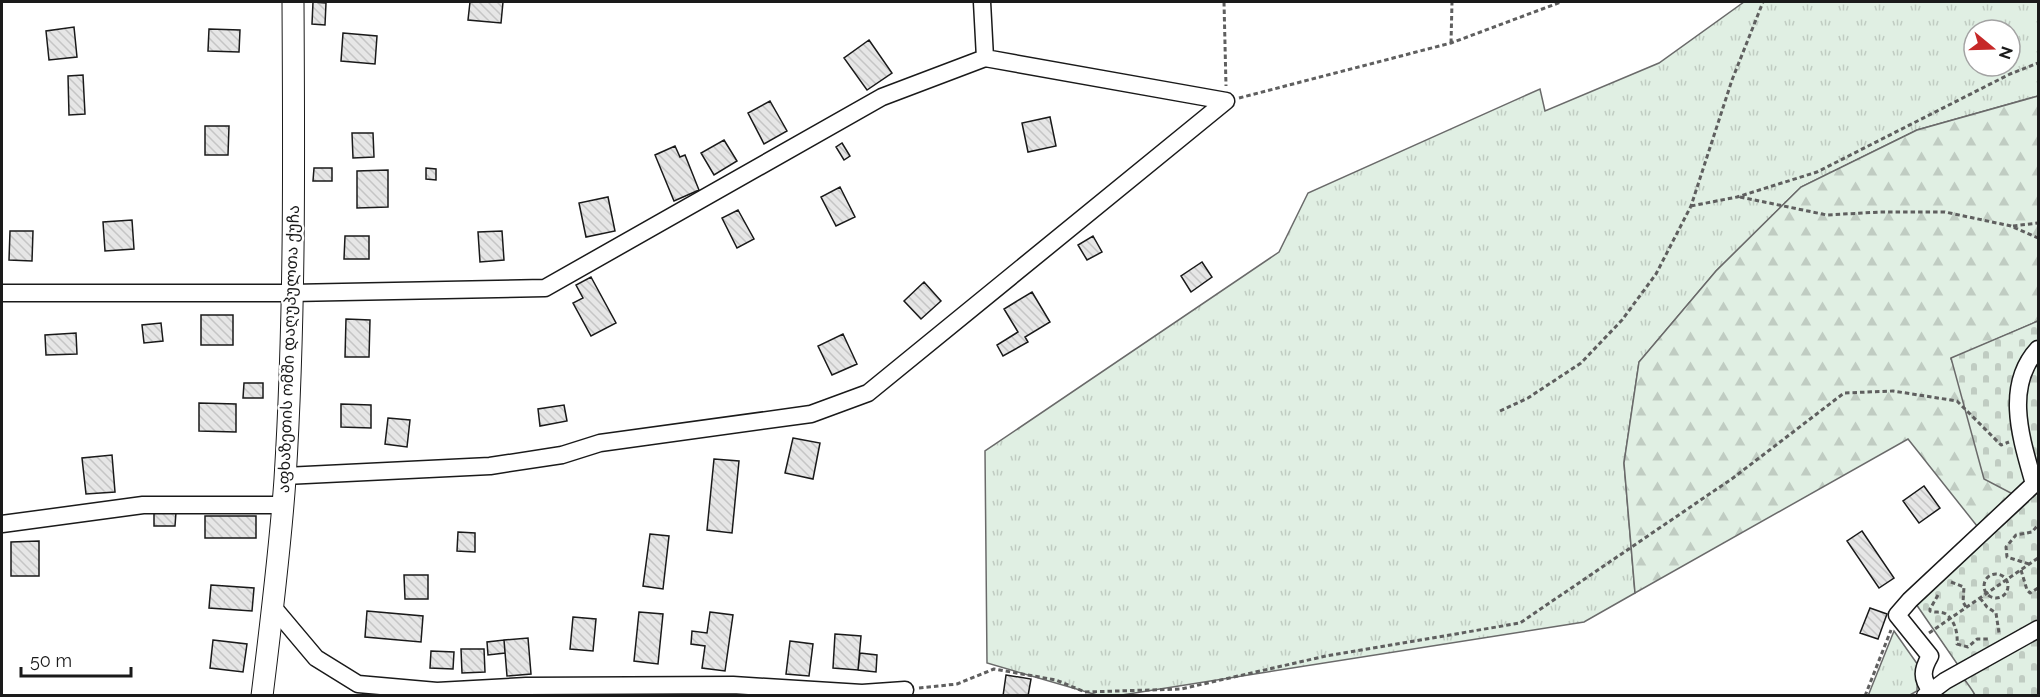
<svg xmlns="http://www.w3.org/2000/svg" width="2040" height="697" viewBox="0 0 2040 697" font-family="Raleway,'Noto Sans Georgian',sans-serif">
  <defs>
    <pattern id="grass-tufts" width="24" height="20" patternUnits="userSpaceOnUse" patternTransform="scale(1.5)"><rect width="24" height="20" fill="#e0efe3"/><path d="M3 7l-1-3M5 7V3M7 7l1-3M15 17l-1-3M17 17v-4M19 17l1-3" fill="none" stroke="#c0ccc2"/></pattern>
    <pattern id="forest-firs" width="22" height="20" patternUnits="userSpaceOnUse" patternTransform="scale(1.5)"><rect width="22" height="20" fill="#e0efe3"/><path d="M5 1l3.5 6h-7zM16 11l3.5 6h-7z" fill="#c0ccc2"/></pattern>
    <pattern id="cemetery-stones" width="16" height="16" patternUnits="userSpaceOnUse" patternTransform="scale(1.5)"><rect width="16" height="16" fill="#e0efe3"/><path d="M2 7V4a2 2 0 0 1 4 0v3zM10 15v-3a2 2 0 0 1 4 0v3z" fill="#c0ccc2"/></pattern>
    <pattern id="building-back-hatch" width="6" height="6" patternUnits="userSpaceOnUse" patternTransform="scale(1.5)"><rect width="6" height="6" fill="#e6e6e6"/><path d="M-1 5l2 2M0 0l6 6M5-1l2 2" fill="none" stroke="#c5c5c5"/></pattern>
  </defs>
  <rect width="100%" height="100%" fill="#fff"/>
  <!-- grass -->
  <path fill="url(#grass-tufts)" stroke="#6a6a6a" stroke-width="1.5" fill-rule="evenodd" d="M1744 2H2038V96L1917 130 1801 187 1716 271 1639 362 1624 463 1635 593 1584 622 1122 695H1097L987 663 985 451 1279 252 1308 193 1540 89 1545 111 1659 63ZM1974 30H2010V66H1974Z
    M1894 631 1918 665 1917 691 1910 695 1868 696Z
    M1961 677 1971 686 1975 695 1932 696Z"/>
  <!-- forest -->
  <path fill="url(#forest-firs)" stroke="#6a6a6a" stroke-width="1.5" d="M2038 96V321L1951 359 2014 496 1977 526 1908 439 1635 593 1624 463 1639 362 1716 271 1801 187 1917 130Z"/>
  <!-- cemetery -->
  <path fill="url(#cemetery-stones)" stroke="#6a6a6a" stroke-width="1.5" d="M2038 321V695H1975C1969 684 1961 678 1958 665L1916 604 2028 502 1984 479 1951 358Z"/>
  <!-- building -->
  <path fill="url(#building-back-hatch)" stroke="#1a1a1a" stroke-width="1.5" d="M313 2 326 3 325 25 312 24Z
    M470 2H503L501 23 468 20Z
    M74 27 77 57 49 60 46 31Z
    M209 29 240 30 239 52 208 51Z
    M343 33 377 36 375 64 341 61Z
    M869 40 892 73 867 90 844 58Z
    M83 75 85 114 69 115 68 76Z
    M770 101 787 131 764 144 748 113Z
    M1050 117 1056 146 1028 152 1022 123Z
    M205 126H229L228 155H205Z
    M352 133H373L374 157 353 158Z
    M724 140 737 161 714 175 701 153Z
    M842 143 850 156 844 160 836 147Z
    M675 146 680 157 685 155 699 190 674 201 655 155Z
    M314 168H332V181H313Z
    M426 168 436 169V180L426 179Z
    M388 170V207L357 208V171Z
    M840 187 855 217 836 226 821 197Z
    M608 197 615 231 586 237 579 203Z
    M738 210 754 239 737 248 722 218Z
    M132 220 134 249 105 251 103 222Z
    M10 231H33L32 261 9 260Z
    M502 231 504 260 480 262 478 232Z
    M345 236H369V259H344Z
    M1093 236 1102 252 1087 260 1078 245Z
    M1202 262 1212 277 1191 292 1181 276Z
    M591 277 616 323 591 336 573 303 583 298 576 285Z
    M924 282 941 301 921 319 904 301Z
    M1032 292 1050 322 1025 337 1028 342 1003 356 997 345 1018 332 1004 309Z
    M201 315H233V345H201Z
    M346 319 370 320 369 357H345Z
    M161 323 163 341 144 343 142 325Z
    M76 333 77 354 46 355 45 335Z
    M843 334 857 364 832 375 818 346Z
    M244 383H263V398H243Z
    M199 403 236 404V432L199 431Z
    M341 404 371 405V428L341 427Z
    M564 405 567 421 540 426 538 409Z
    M388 418 410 420 407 447 385 444Z
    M793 438 820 443 813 479 785 473Z
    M112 455 115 492 86 494 82 458Z
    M714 459 739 461 732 533 707 530Z
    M1924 486 1940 508 1919 523 1903 501Z
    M154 511 176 512 175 526H154Z
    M205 516H256V538H205Z
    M1862 531 1894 578 1879 588 1847 541Z
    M458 532 475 533V552L457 551Z
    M650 534 669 536 663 589 643 586Z
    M39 541V576H11V542Z
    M404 575H428V599H405Z
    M211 585 254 588 252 611 209 608Z
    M1870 608 1887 614 1878 639 1860 633Z
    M367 611 423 616 421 642 365 637Z
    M639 612 663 614 658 664 634 661Z
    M710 612 733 615 725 671 702 668 705 646 691 644 692 631 707 633Z
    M573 617 596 619 593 651 570 649Z
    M835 634 861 636 858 670 833 668Z
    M528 638 531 674 507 676 504 640Z
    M213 640 247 644 243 672 210 668Z
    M504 640 505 653 488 655 487 642Z
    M790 641 813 644 809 676 786 674Z
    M461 649H484L485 672 462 673Z
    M431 651 454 652 453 669 430 668Z
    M860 653 877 655 876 672 858 670Z
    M1006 675 1031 679 1028 696H1003Z"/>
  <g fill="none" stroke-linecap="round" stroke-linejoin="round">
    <defs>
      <path id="minor" d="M982 2 985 58
        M2 293H291L545 288 882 97 985 58 1226 101
        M285 476 490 466 562 455 600 443 811 414 868 393 1226 101
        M2 524 143 505H283
        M273 607 316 658 358 684 437 691 526 686 733 685 862 693 905 690
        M1931 691C1921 678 1922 670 1930 656L1897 615 1910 600 2034 484C2022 441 2003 387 2038 349
        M1925 696 1945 681 2038 629"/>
      <path id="major" d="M262 696C271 623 280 551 285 479 295 320 294 160 293 2"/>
    </defs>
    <!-- minor casing -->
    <use href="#minor" stroke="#1a1a1a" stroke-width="19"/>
    <!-- major casing -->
    <use href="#major" stroke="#1a1a1a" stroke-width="23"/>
    <!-- path -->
    <path stroke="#5f5f5f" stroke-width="3" stroke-dasharray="4.5 3" stroke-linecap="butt" d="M1224 2 1226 86
      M1451 43 1452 2
      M1239 98 1451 43 1561 2
      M1740 197 1827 215 1880 212H1945L2011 226 2038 238
      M1691 206 1737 197 1817 172 2010 74 2038 63
      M2013 226 2038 223
      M1500 411 1528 398 1581 363 1622 320 1656 274 1691 206 1732 80 1763 2
      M2029 564 2007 557 2006 547 2016 535 2032 532 2038 525
      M2021 570 2027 590 2030 593 2038 588
      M1984 586a12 12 0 1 1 24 0a12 12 0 1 1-24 0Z
      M1951 582 1964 587 1963 602 1966 607
      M1938 595 1930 609V611C1936 613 1941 611 1946 614 1955 621 1958 633 1957 644L1968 647 1977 639H1989
      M1980 598 1987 607 1996 613 1999 633
      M1929 633 2038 558
      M919 688 957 684 994 669 1056 680 1085 692 1181 689 1326 656 1520 623 1733 478 1844 393 1893 391 1957 401 2001 445 2009 442
      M1865 696 1891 630"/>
    <!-- minor -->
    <use href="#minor" stroke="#fff" stroke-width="16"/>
    <!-- major -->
    <use href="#major" stroke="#fff" stroke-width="21"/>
  </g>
  <g text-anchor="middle" stroke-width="4.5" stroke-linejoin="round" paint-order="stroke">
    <!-- street labels -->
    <g font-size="16" fill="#1a1a1a" stroke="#fff">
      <text transform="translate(288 349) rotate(-88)" y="6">აფხაზეთის ომში დაღუპულთა ქუჩა</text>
    </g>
  </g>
  <!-- border -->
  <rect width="2040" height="697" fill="none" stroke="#1a1a1a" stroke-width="6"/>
  <!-- north arrow -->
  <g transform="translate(1992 48) rotate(109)"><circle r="28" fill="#ffffff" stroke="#a3a3a3" stroke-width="1.5"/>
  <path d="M0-4.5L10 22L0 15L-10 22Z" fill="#c62828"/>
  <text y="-9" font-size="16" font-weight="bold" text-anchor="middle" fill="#1a1a1a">N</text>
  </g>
  <!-- scale -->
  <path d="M21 667v9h110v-9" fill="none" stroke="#1a1a1a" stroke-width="3"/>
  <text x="30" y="667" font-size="18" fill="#1a1a1a" stroke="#ffffff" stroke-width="4.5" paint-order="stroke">50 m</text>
</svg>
